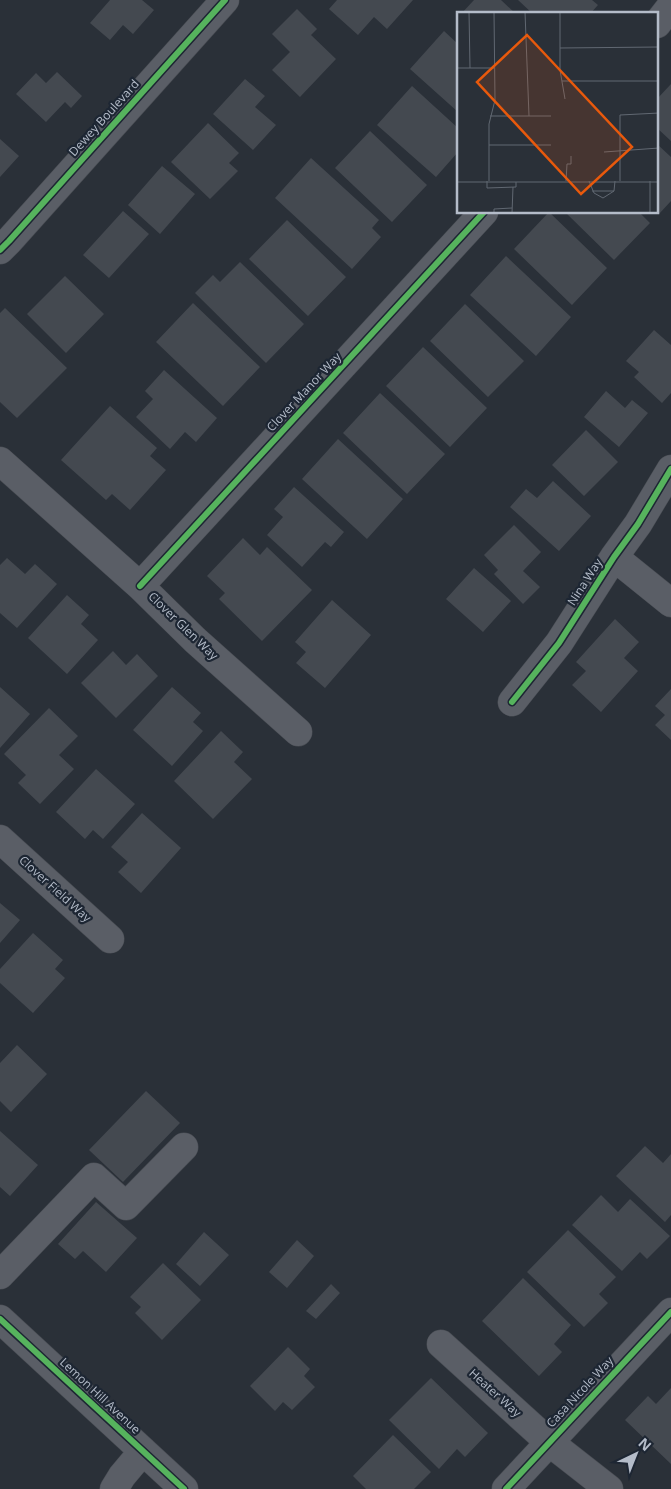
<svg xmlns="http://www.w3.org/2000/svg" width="671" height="1489" viewBox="0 0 671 1489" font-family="'Open Sans',sans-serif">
  <rect width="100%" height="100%" fill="#2a3038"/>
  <!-- building -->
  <path fill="#444950" d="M110 0H142L154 10 133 34 123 25 110 40 90 23Z
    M337 0H413L387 29 374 17 358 35 329 9Z
    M474 0H501L516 14H461Z
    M518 0H592L598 5 590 14H533Z
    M297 9 317 29 311 35 336 59 300 97 272 70 290 52 272 34Z
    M444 31 458 44V112L410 69Z
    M57 72 82 96 71 108 65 102 46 122 16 94 36 73 46 83Z
    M245 79 265 96 255 107 276 125 253 150 213 114Z
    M671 84V141L657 128V99Z
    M412 86 458 128V152L436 177 377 125Z
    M208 123 239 153 229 163 238 171 210 199 171 162Z
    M370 131 427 185 392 222 335 168Z
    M0 139 19 156 0 177Z
    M657 144 671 157V201L659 214 657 213Z
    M311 158 379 220 372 228 381 237 352 269 275 198Z
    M162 166 195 194 160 234 128 205Z
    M123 211 149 234 109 278 83 255Z
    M549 212 607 268 572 305 514 249Z
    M565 212H639L650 223 614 260Z
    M287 220 346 277 308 316 249 259Z
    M506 256 571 317 536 356 470 295Z
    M240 262 304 324 266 363 195 293 213 275 220 282Z
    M65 276 104 314 66 353 27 314Z
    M193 303 260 367 223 406 156 342Z
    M465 304 524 361 488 397 430 341Z
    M5 308 67 368 17 418 0 402V313Z
    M654 330 671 345V393L662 403 634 377 639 372 626 361Z
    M423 347 487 408 450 447 386 386Z
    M164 370 217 418 196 442 185 432 170 449 136 417 153 399 145 391Z
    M606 391 625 408 632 400 648 413 619 447 584 417Z
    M380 393 445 454 407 494 343 433Z
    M110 406 157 448 150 456 166 470 130 510 112 494 106 500 61 460Z
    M586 430 618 462 584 496 552 465Z
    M338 439 403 499 367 539 302 479Z
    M553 481 591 516 559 551 510 507 526 489 537 498Z
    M294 487 344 532 331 547 325 542 302 567 267 535 283 517 274 509Z
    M514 525 541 552 523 571 540 587 523 604 494 574 498 570 484 555Z
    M243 538 260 555 267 547 312 590 262 641 219 599 225 593 207 576Z
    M7 558 25 574 35 564 57 584 17 628 0 613V565Z
    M474 568 511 601 483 632 446 599Z
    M67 595 89 615 81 624 98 640 67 674 28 638Z
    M332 600 371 635 325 688 296 663 306 652 295 642Z
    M615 619 639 642 624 658 638 671 601 712 572 685 586 671 576 662Z
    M113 651 126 665 137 654 158 676 116 718 81 683Z
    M0 687 30 714 0 748Z
    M172 687 201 713 193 722 203 731 172 766 133 730Z
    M671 689V740L655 725 665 715 655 706Z
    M49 708 78 736 59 755 74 769 40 804 18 783 26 775 4 754Z
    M221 731 243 752 234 762 252 779 213 819 174 781Z
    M96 769 135 804 103 839 93 830 85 839 56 812Z
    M142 813 181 848 141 893 118 872 128 862 111 847Z
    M0 903 20 920 0 943Z
    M33 933 63 960 55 969 65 978 33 1013 0 983V969Z
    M17 1045 47 1074 11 1112 0 1101V1063Z
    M146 1091 180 1123 123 1182 89 1150Z
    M0 1131 38 1165 10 1196 0 1187Z
    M645 1146 663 1163 671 1154V1215L665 1222 616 1176Z
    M601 1195 618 1212 630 1199 670 1236 647 1259 640 1252 622 1271 572 1225Z
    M96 1202 137 1238 106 1272 83 1251 75 1259 58 1244Z
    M568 1230 616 1277 599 1294 608 1303 584 1327 527 1272Z
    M204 1232 229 1255 200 1286 176 1264Z
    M297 1240 314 1256 287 1288 269 1272Z
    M163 1263 201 1300 162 1340 135 1313 141 1307 130 1297Z
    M523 1278 571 1325 554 1344 562 1352 539 1376 482 1321Z
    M331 1284 340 1293 316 1319 306 1311Z
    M288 1347 310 1369 304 1376 315 1387 292 1410 283 1402 275 1411 250 1386Z
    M431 1378 488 1433 465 1457 457 1449 439 1469 389 1420Z
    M671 1388V1464L625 1420 648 1396 656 1404Z
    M393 1435 431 1472 414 1489H366L353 1476Z"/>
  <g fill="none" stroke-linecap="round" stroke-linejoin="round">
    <defs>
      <path id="minor" d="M657 24 671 6
        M0 250 9 241 225 0
        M0 461 140 586 195 640 298 732
        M614 557 671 603
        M140 586 484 212
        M512 702 559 643 614 557 638 524 671 469
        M0 839 110 939
        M0 1275 94 1177 126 1206 184 1147
        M0 1319 184 1489
        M441 1344 549 1442 609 1489
        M114 1489 122 1476 143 1451
        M506 1489 671 1312"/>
    </defs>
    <!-- minor casing -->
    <use href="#minor" stroke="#484c53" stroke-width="29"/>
    <!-- minor -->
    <use href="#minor" stroke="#5a5e66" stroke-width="28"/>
    <defs>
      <path id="cycleway" d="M0 250 9 241 225 0
        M140 586 484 212
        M512 702 559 643 614 557 638 524 671 469
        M0 1319 184 1489
        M506 1489 671 1312"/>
    </defs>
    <!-- cycleway casing -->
    <use href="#cycleway" stroke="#1d2633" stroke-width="9"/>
    <!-- cycleway -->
    <use href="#cycleway" stroke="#56b35d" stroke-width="6"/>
  </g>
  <g text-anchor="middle" stroke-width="4.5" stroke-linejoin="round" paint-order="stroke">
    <!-- street labels -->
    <g font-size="12" fill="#b4bcc9" stroke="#1d2633">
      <text transform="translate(104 118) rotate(-48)" y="4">Dewey Boulevard</text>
      <text transform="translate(304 392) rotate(-47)" y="4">Clover Manor Way</text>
      <text transform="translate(585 582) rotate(-57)" y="4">Nina Way</text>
      <text transform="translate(183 626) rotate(44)" y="4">Clover Glen Way</text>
      <text transform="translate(55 889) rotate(42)" y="4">Clover Field Way</text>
      <text transform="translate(580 1392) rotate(-47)" y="4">Casa Nicole Way</text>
      <text transform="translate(495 1393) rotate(42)" y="4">Heater Way</text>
      <text transform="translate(100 1396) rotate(43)" y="4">Lemon Hill Avenue</text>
    </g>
  </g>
  <!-- overview -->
  <g transform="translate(457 12)">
    <rect width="201" height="201" fill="#2a3038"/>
    <path fill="none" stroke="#616872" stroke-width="1" d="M12 0 13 56M68 0 72 104M82 0H202M103 0V58L108 87M103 36 202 35M0 56H37M105 69H202M33 104H94M32 133H94M147 140 202 136M30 169V176L59 175V170M32 169V112L38 88 37 0M109 169 110 152H114V144M132 169 137 181 146 186 157 179 158 169M163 169V103L202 101M193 169V201M0 170H202M135 179H157M37 201V197L55 196M55 201 56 175"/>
    <path fill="#e8590c" fill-opacity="0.15" stroke="#e8590c" stroke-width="2.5" d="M70 23 175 135 124 182 20 70Z"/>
    <rect width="201" height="201" fill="none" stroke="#b4bcc9" stroke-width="2.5"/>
  </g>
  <!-- north arrow -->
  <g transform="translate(636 1454) rotate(43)" stroke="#1d2633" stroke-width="4" paint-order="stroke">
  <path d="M0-4L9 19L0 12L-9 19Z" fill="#b4bcc9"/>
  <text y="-8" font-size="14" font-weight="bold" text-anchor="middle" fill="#b4bcc9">N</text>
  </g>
</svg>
